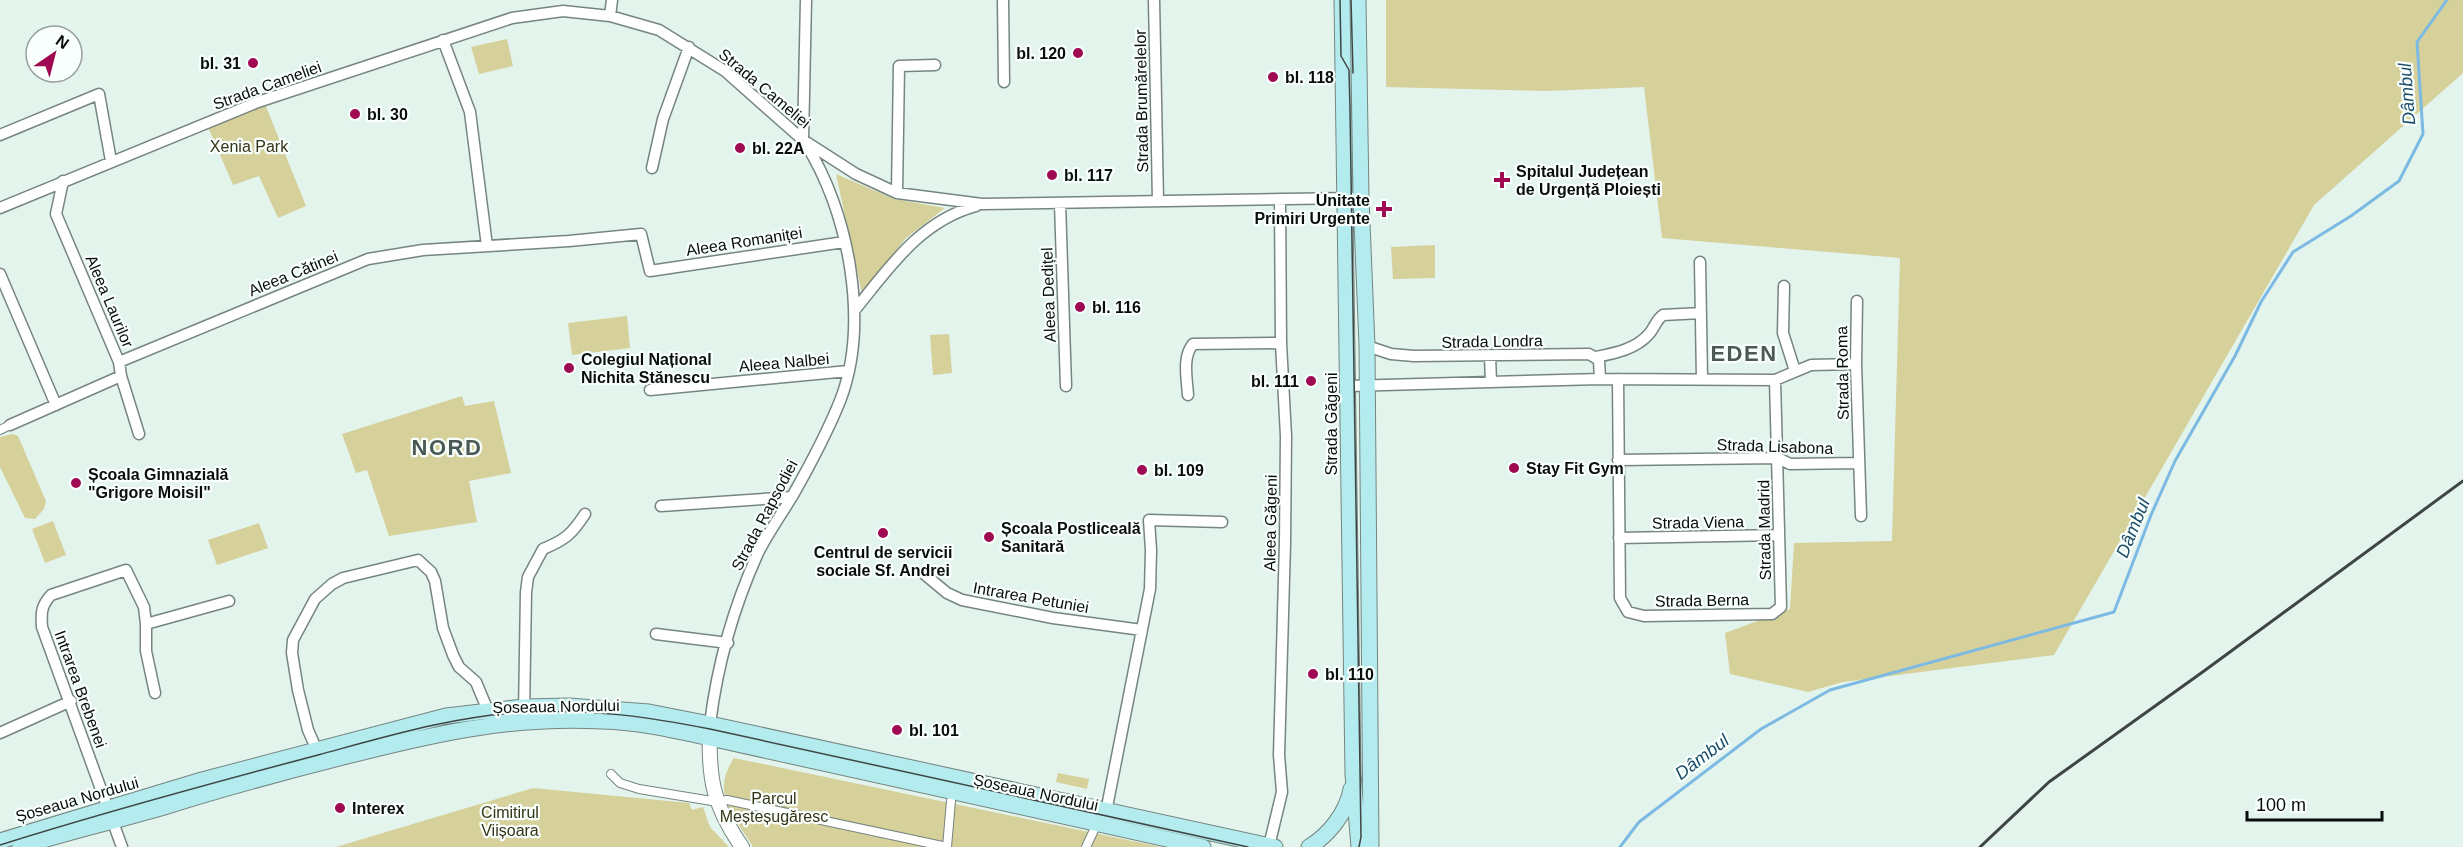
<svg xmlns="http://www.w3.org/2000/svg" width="2463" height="847" viewBox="0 0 2463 847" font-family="Arial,sans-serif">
  <rect width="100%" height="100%" fill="#e3f4ed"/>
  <!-- green -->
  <path fill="#d6d09b" d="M1386 0H2463V73L2314 205 2054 655 1843 682 1808 692 1730 674 1725 633 1790 609 1794 543 1892 541 1900 258 1662 238 1644 87 1547 91 1386 87Z
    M507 39 513 66 479 74 471 47Z
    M265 104 306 206 278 218 259 176 233 185 208 127Z
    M836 174 894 199 945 208 906 238 862 294Z
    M1435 245V278L1393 279 1391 247Z
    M627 316 630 348 572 355 568 323Z
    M949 334 952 373 933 375 930 335Z
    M462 396 465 406 494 401 511 473 469 481 477 522 389 536 367 470 356 473 342 434Z
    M12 434 18 436 46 501 44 509 35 519 25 518 0 467V437Z
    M53 521 66 555 45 563 32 529Z
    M259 523 268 548 217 565 208 540Z
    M734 758 1161 847H753C734 815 710 794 734 758Z
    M1058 773 1089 779 1087 789 1056 782Z
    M533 788 689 803 692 810 703 807 710 827 729 847H336Z"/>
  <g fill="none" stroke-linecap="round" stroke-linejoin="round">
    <!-- stream -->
    <path stroke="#7cbae3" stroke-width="3" d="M1620 847 1639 822 1761 729 1830 690 2114 612 2151 515 2175 461 2235 356 2261 302 2293 252 2351 216 2399 181 2423 134 2417 42 2447 0"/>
    <defs>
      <path id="pedestrian" d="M0 430 10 425
        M611 774 620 783 639 789 718 802 727 800 947 847
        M947 847 951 801
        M1086 847 1094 830"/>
      <path id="minor" d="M1003 0 1004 82
        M1154 0 1158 201
        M610 16 612 0
        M443 40 470 112 487 246
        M0 135 99 94 111 161
        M803 140 806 0
        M652 168 663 119 689 47
        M63 181 56 214 119 362 121 376 139 434
        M897 193 899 66 935 65
        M1060 203 1066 386
        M0 208 258 102 512 18 563 11 610 16 659 30 725 71 803 140 856 174 897 193 982 204 1352 198
        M1700 262 1702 379
        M0 274 56 405
        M1784 286 1783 333 1795 371
        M1857 301 1856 364 1861 516
        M854 311C889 268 920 221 976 206
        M1367 346 1391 354 1414 356 1589 354 1599 360 1600 379
        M1490 356 1491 382
        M1596 357C1616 353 1636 349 1649 334 1655 327 1656 320 1663 315L1701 313
        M119 362 368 259 423 250 569 241 641 234 650 271 844 242
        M1618 379 1620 598 1628 612 1644 616 1772 614 1781 607 1775 380
        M1349 386 1600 379 1775 380 1811 365 1856 364
        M650 390 848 371
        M1188 395C1187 379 1182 357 1193 344L1281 343
        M10 425 121 376
        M1618 460 1778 458 1790 464 1859 463
        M661 506 792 497
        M1619 538 1779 535
        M923 573 947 593 962 600 1053 618 1142 630
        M656 634 728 643
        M155 693 146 651V624L229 601
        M524 713 526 592 528 577 543 549C565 540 572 534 585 514
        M710 724C717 667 734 606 758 553 768 533 781 515 793 495 810 465 827 433 840 401 870 324 849 211 805 143
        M0 733 71 701
        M319 755 308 730 298 690 292 653 293 640 315 599 332 584 343 578 418 560 431 572 435 581 443 628 453 655 459 667 476 682 488 711
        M1105 817 1150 589 1151 550 1149 520 1222 522
        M1269 846 1282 792 1279 755 1285 543 1286 436 1281 343 1280 199
        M122 847 42 627C41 613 41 606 51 595L126 570 144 607 146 624"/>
      <path id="tertiary" d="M710 728C708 778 713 805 742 847"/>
      <path id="secondary" d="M1342 0 1353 774 1359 847
        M1358 0 1361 198 1367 346 1371 847
        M0 841 202 780 446 716 523 707 569 706 649 712 710 724 1275 847
        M20 847C67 832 116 821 164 807 222 789 280 773 339 758 429 735 508 716 602 721 639 722 674 730 710 738L1203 847
        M1309 847C1329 835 1347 812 1351 789"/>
    </defs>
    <!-- pedestrian casing -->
    <use href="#pedestrian" stroke="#76857f" stroke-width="10"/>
    <!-- minor casing -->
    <use href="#minor" stroke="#76857f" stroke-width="13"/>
    <!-- tertiary casing -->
    <use href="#tertiary" stroke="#76857f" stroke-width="16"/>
    <!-- secondary casing -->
    <use href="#secondary" stroke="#76857f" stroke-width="17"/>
    <!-- pedestrian -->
    <use href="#pedestrian" stroke="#fff" stroke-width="8"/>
    <!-- minor -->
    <use href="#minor" stroke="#fff" stroke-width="10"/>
    <!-- tertiary -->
    <use href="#tertiary" stroke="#fff" stroke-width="14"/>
    <!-- secondary -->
    <use href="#secondary" stroke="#b3ebef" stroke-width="15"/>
    <!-- tram -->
    <path stroke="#3e4542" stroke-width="1.5" d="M1340 0 1341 56 1349 70 1350 109 1361 837 1359 847
      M1351 0 1353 73
      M0 845C105 812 212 783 318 755 388 736 457 715 530 712 594 709 648 717 710 729L1248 847"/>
    <!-- rail -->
    <path stroke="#3e4542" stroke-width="3" d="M1980 847 2049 782 2204 671 2463 481"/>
  </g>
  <!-- markers -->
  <g fill="#9f0a52" stroke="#f8fffc" stroke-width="2">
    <circle cx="1078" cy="53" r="6"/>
    <circle cx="253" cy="63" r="6"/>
    <circle cx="1273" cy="77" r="6"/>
    <circle cx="355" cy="114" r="6"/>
    <circle cx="740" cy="148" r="6"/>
    <circle cx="1052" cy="175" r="6"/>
    <path d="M1499 171h6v6h6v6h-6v6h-6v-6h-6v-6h6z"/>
    <path d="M1381 200h6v6h6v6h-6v6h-6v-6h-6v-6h6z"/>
    <circle cx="1080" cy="307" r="6"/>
    <circle cx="569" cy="368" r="6"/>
    <circle cx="1311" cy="381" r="6"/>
    <circle cx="1514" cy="468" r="6"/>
    <circle cx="1142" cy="470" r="6"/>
    <circle cx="76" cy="483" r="6"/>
    <circle cx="883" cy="533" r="6"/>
    <circle cx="989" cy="537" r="6"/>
    <circle cx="1313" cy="674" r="6"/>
    <circle cx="897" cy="730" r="6"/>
    <circle cx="340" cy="808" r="6"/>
  </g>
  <g text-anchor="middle" stroke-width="4.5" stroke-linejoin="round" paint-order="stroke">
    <!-- poi labels -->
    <g font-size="16" font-weight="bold" fill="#090e0c" stroke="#f8fffc" text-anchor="start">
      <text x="1066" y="59" text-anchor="end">bl. 120</text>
      <text x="241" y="69" text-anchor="end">bl. 31</text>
      <text x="1285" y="83">bl. 118</text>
      <text x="367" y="120">bl. 30</text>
      <text x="752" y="154">bl. 22A</text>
      <text x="1516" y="177">Spitalul Județean<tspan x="1516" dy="18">de Urgență Ploiești</tspan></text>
      <text x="1064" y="181">bl. 117</text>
      <text x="1370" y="206" text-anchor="end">Unitate<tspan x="1370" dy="18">Primiri Urgente</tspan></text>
      <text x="1092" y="313">bl. 116</text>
      <text x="581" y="365">Colegiul Național<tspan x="581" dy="18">Nichita Stănescu</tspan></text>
      <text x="1299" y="387" text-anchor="end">bl. 111</text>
      <text x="1526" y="474">Stay Fit Gym</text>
      <text x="1154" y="476">bl. 109</text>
      <text x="88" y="480">Școala Gimnazială<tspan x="88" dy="18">"Grigore Moisil"</tspan></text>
      <text x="1001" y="534">Școala Postliceală<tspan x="1001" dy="18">Sanitară</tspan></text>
      <text x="883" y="558" text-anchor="middle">Centrul de servicii<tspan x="883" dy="18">sociale Sf. Andrei</tspan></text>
      <text x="1325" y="680">bl. 110</text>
      <text x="909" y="736">bl. 101</text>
      <text x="352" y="814">Interex</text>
    </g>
    <!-- street labels -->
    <g font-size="16" fill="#090e0c" stroke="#f8fffc">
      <text transform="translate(267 85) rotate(-20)" y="6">Strada Cameliei</text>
      <text transform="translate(765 88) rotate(40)" y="6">Strada Cameliei</text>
      <text transform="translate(1141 101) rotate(-91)" y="6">Strada Brumărelelor</text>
      <text transform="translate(744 241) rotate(-9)" y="6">Aleea Romaniței</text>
      <text transform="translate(293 273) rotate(-22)" y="6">Aleea Cătinei</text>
      <text transform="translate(1048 295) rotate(-92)" y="6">Aleea Dedițel</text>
      <text transform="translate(110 301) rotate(67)" y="6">Aleea Laurilor</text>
      <text transform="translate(1492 341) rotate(-1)" y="6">Strada Londra</text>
      <text transform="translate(784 362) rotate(-5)" y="6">Aleea Nalbei</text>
      <text transform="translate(1842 373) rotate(-91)" y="6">Strada Roma</text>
      <text transform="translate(1331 424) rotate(-90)" y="6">Strada Găgeni</text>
      <text transform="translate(1775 446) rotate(2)" y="6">Strada Lisabona</text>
      <text transform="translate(764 515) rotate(-62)" y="6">Strada Rapsodiei</text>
      <text transform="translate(1698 522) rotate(-1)" y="6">Strada Viena</text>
      <text transform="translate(1270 523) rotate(-89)" y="6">Aleea Găgeni</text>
      <text transform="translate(1764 530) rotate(-91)" y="6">Strada Madrid</text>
      <text transform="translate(1031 597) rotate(10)" y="6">Intrarea Petuniei</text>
      <text transform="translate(1702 600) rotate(-1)" y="6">Strada Berna</text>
      <text transform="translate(81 689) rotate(70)" y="6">Intrarea Brebenei</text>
      <text transform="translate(556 706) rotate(-1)" y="6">Șoseaua Nordului</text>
      <text transform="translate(1036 792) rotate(12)" y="6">Șoseaua Nordului</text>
      <text transform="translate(77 799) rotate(-16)" y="6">Șoseaua Nordului</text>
    </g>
    <!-- park labels -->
    <g font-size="16" fill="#373416" stroke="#f8fffc">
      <text x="249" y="152">Xenia Park</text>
      <text x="774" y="804">Parcul<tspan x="774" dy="18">Meșteșugăresc</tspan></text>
      <text x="510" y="818">Cimitirul<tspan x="510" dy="18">Viișoara</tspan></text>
    </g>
    <!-- water labels -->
    <g font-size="18" font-style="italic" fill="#1e4d6a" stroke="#f8fffc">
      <text transform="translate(2407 94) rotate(-94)" y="6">Dâmbul</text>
      <text transform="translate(2133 528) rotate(-68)" y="6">Dâmbul</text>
      <text transform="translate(1702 757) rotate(-37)" y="6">Dâmbul</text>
    </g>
    <!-- district labels -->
    <g font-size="22" font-weight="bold" letter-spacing="1.5" fill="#4b5954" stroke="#f8fffc">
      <text x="1744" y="361">EDEN</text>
      <text x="447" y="455">NORD</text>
    </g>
  </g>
  <!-- north arrow -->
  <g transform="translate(54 54) rotate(35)"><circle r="28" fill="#f8fffc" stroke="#989f9c" stroke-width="1.5"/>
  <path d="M0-4.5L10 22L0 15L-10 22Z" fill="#9f0a52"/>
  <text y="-9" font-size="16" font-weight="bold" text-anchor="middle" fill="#090e0c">N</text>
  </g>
  <!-- scale -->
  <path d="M2247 811v9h135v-9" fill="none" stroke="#090e0c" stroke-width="3"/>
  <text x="2256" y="811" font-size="18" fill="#090e0c" stroke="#f8fffc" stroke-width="4.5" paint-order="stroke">100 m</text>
</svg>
